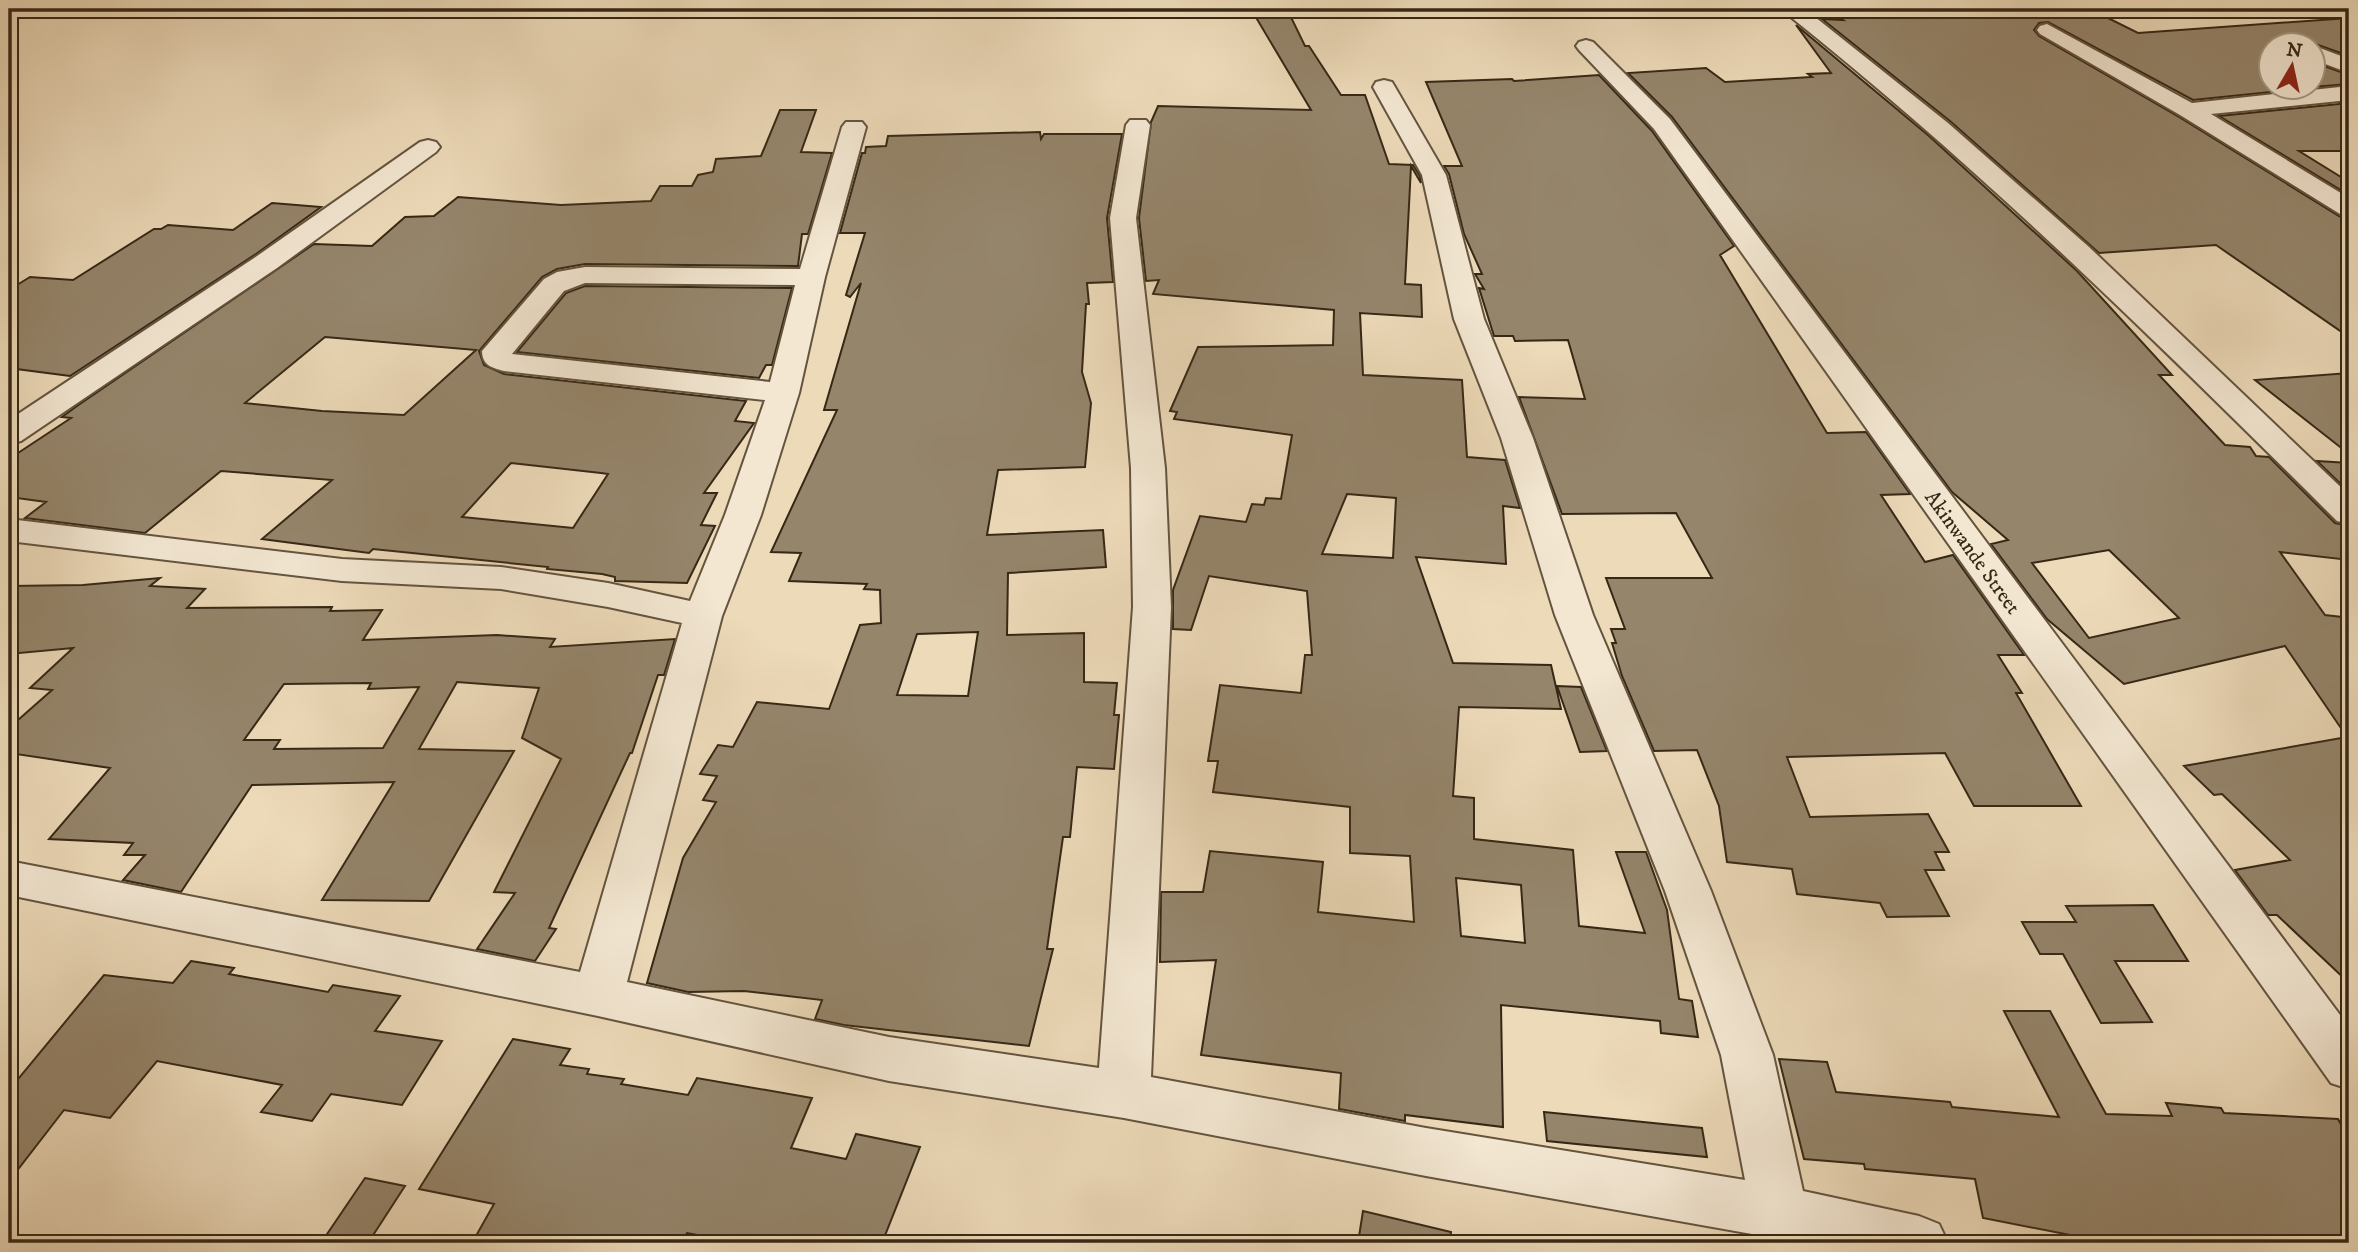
<svg xmlns="http://www.w3.org/2000/svg" width="2358" height="1252" viewBox="0 0 2358 1252" font-family="'IM FELL DW Pica',serif">
  <rect width="100%" height="100%" fill="#eddab9"/>
  <filter id="stains"><feTurbulence type="fractalNoise" baseFrequency=".00286" numOctaves="4"/><feColorMatrix values="0 0 0 0 .2 0 0 0 0 .09 0 0 0 0 .02 0 0 0 .5 -.17"/></filter>
  <radialGradient id="worn" r=".72"><stop offset=".6" stop-color="#630" stop-opacity="0"/><stop offset="1" stop-color="#630" stop-opacity=".3"/></radialGradient>
  <!-- building -->
  <path fill="#95856b" stroke="#362816" stroke-width="2" fill-rule="evenodd" d="M1251 9H1287L1305 46H1309L1341 95H1365L1389 164 1413 165 1420 176 1421 183 1411 166 1405 284 1421 285 1422 317 1360 313 1363 375 1462 380 1467 457 1505 460 1520 508 1503 506 1506 564 1416 557 1453 663 1551 665 1561 709 1459 707 1453 796 1474 798V839L1573 850 1579 926 1645 933 1616 852H1646L1667 910 1679 999 1692 1001 1698 1037 1661 1033 1660 1021 1501 1005 1503 1127 1405 1115V1121L1339 1109 1341 1073 1201 1055 1216 960 1160 962 1161 892H1203L1210 851 1323 862 1318 912 1414 922 1410 856 1350 853V807L1213 792 1218 761H1208L1220 685 1301 693 1305 655H1312L1307 591 1209 576 1191 630 1173 629V590L1200 516 1246 522 1252 504 1264 505 1266 498 1281 499 1292 435 1174 419 1177 412 1170 411 1198 347 1333 345 1334 310 1153 294 1159 280 1146 281 1139 218 1151 122 1158 106 1311 110ZM1347 494 1396 498 1393 558 1322 554ZM1456 878 1521 885 1525 943 1461 936Z
    M1826 9H1946V12L1968 11 1972 14 2090 9 2138 33 2349 18V56L2313 43 2307 46H2271V88H2311L2193 100 2048 22 2039 23 2034 30 2039 36 2179 117 2339 216 2349 219V337L2216 245 2099 253 1950 121 1822 19 1843 20Z
    M1796 25 1929 136 2077 271 2172 375H2159L2225 445 2250 447 2256 456 2269 457 2335 523 2349 526V560L2280 552 2325 615 2342 617 2349 628V983L2277 915H2268L2235 870 2290 860 2222 794 2214 795 2184 766 2347 737 2285 646 2124 684 2047 619 1991 544 2008 540 1952 492 1672 117 1628 73 1706 68 1725 82 1812 77 1808 74 1831 73ZM2109 550 2179 618 2089 638 2032 563Z
    M2313 62 2349 75V84L2313 87Z
    M1599 75 1652 131 1734 246 1720 255 1827 433 1866 432 1910 494 1881 495 1925 562 1953 555 2024 655H1998L2022 693H2016L2081 806H1974L1945 753 1787 757 1810 817 1928 814 1949 852H1935L1944 870H1925L1949 916 1887 917 1880 903 1797 894 1792 869 1727 862 1719 806 1697 750 1654 751 1622 676 1612 643H1616L1611 629H1625L1606 578H1712L1676 513 1562 514 1519 397 1585 399 1568 340 1515 341 1513 336H1494L1479 288 1484 289 1475 274H1482L1464 234 1449 174 1444 166H1462L1426 82 1512 79 1514 81Z
    M2349 103V151H2299L2349 182V195L2219 116Z
    M780 110H816L801 152 832 153 808 234H802L798 266 585 264 557 269 542 277 479 351 484 365 504 374 746 401 735 421 754 423 704 493H717L701 525 715 526 687 583 615 581V577L602 574 547 569 548 567 373 549 369 553 262 539 332 480 221 471 145 533 25 518 46 502 9 497V459L71 418 62 417 77 406 314 244 372 246 405 217 434 216 458 197 561 205 651 201 660 186H692L698 175 713 172 716 159 761 156ZM325 337 476 350 404 415 322 411 245 403ZM511 463 601 473 608 474 573 528 462 517Z
    M1040 132 1041 139 1044 134H1122L1107 218 1113 282 1087 283 1089 304H1086L1082 372 1091 403 1085 467 998 470 987 535 1103 530 1106 567 1008 573 1007 635 1084 633V682L1117 683 1114 715H1119L1114 769 1077 767 1070 837H1063L1047 949H1053L1029 1046 844 1025 815 1019 822 1000 744 991 688 992 647 983 683 858 716 802 703 800 717 776 700 774 718 745 733 747 757 702 829 709 860 625 881 623 880 590 864 589 867 584 789 581 801 553 771 552 837 410H824L861 283 850 297 846 295 865 233H840L862 153H865L866 147 886 146 888 136ZM978 632 968 696 897 695 917 634Z
    M272 203 321 207 256 254 70 376 9 368V290L30 277 73 280 154 229H161L168 225 233 230Z
    M585 286 792 288 772 365H766L759 378 517 352 566 293Z
    M2349 373V454L2255 380Z
    M2317 461 2349 463V492Z
    M160 578 150 586 205 589 187 608 332 607 330 611 382 610 363 640 497 635 555 639 550 647 675 639 664 675H658L632 753H630L549 928 556 929 535 961 477 949 515 893 494 892 561 759 522 738 539 688 457 682 419 749 514 751 429 901 322 900 394 782 252 785 181 892 123 880 145 855H124L133 843 49 839 110 768 9 753V728L52 690 30 688 73 648 9 654V586L83 585ZM371 683 368 689 419 687 383 748 274 749 280 740H244L284 684Z
    M1557 686 1581 687 1607 751 1580 752Z
    M2153 905 2188 961H2115L2152 1022 2101 1023 2063 954H2040L2022 922H2076L2066 906Z
    M191 961 234 968 229 974 328 992 333 985 400 996 375 1031 442 1041 402 1105 331 1094 312 1121 261 1112 282 1085 157 1061 110 1118 64 1110 9 1181V1090L104 975 173 983Z
    M2004 1011H2050L2106 1114 2172 1116 2166 1103 2221 1108 2224 1113 2338 1119 2349 1139V1243H2111L1983 1218 1975 1179 1865 1169 1864 1164 1804 1159 1779 1059 1827 1062 1836 1092 1950 1102 1952 1107 2059 1117Z
    M513 1039 570 1049 560 1065 589 1069 587 1074 624 1079 621 1084 688 1095 697 1078 812 1098 791 1148 846 1159 856 1134 920 1147 882 1243H785L754 1237 751 1243H741L687 1233 682 1243H472L494 1204 419 1189Z
    M1544 1112 1702 1128 1707 1157 1547 1141Z
    M365 1178 405 1186 368 1243H321Z
    M1363 1211 1451 1232 1450 1243H1358Z"/>
  <g fill="none" stroke-linecap="round" stroke-linejoin="round">
    <defs>
      <path id="street" d="M1785 9H1805L1948 123 2089 247 2349 495V524L2337 521C2160 345 1983 170 1787 14Z
        M2047 24 2192 103 2349 86V100L2211 114 2349 198V217L2340 214 2180 115 2040 34 2037 30 2040 26Z
        M1586 40 1593 42 1670 119 2349 1027V1089L2331 1083 1654 129 1579 50 1576 46 1579 42Z
        M2312 45 2349 59V73L2312 59V46H2309Z
        M1384 80 1392 82 1395 87 1446 175 1484 319 1533 438 1593 615 1711 891 1773 1055 1803 1191 1919 1216 1939 1224 1948 1243H1802L1426 1176 1124 1118 889 1081 598 1016 9 895V861L580 972 682 623 608 607 501 589 342 581 9 541V519L342 559 501 567 608 583 690 601 725 515 765 400 504 371C492 368 482 365 482 351L544 279 557 272 585 267 800 269 842 127 846 122H862L866 127 825 277 799 393 761 515 722 616 627 982 889 1037 1099 1068 1133 607 1131 468 1110 218 1126 125 1130 120H1146L1150 125 1136 218 1165 468 1171 607 1151 1077 1426 1128 1745 1180 1721 1055 1665 891 1555 615 1501 438 1454 319 1422 175 1373 87 1376 82ZM585 283 795 285 770 382 512 354 564 291Z
        M428 140 436 142 440 147 436 152 277 268 21 441 9 444V420L257 256 420 142Z"/>
    </defs>
    <!-- street casing -->
    <use href="#street" stroke="#64543f" stroke-width="4"/>
    <!-- street -->
    <use href="#street" fill="#f3e7d2" fill-rule="evenodd"/>
  </g>
  <g text-anchor="middle" stroke-width="6" stroke-linejoin="round" paint-order="stroke">
    <!-- street labels -->
    <g font-size="21" fill="#362816" stroke="#f3e7d2">
      <text transform="translate(1973 552) rotate(54)" y="7">Akinwande Street</text>
    </g>
  </g>
  <!-- margin -->
  <rect width="2358" height="1252" fill="none" stroke="#eddab9" stroke-width="35"/>
  <rect x="10" y="10" width="2337" height="1231" fill="none" stroke="#362816" stroke-width="3.5"/>
  <rect x="18" y="18" width="2323" height="1217" fill="none" stroke="#362816" stroke-width="2"/>
  <!-- north arrow -->
  <g transform="translate(2292 66) rotate(9)"><circle r="33" fill="#f3e7d2" stroke="#a79b87" stroke-width="2"/>
  <path d="M0-5L12 26L0 18L-12 26Z" fill="#8f2418"/>
  <text y="-10" font-size="19" font-weight="bold" text-anchor="middle" fill="#362816">N</text>
  </g>
  <rect width="100%" height="100%" filter="url(#stains)"/>
  <rect width="100%" height="100%" fill="url(#worn)"/>
</svg>
